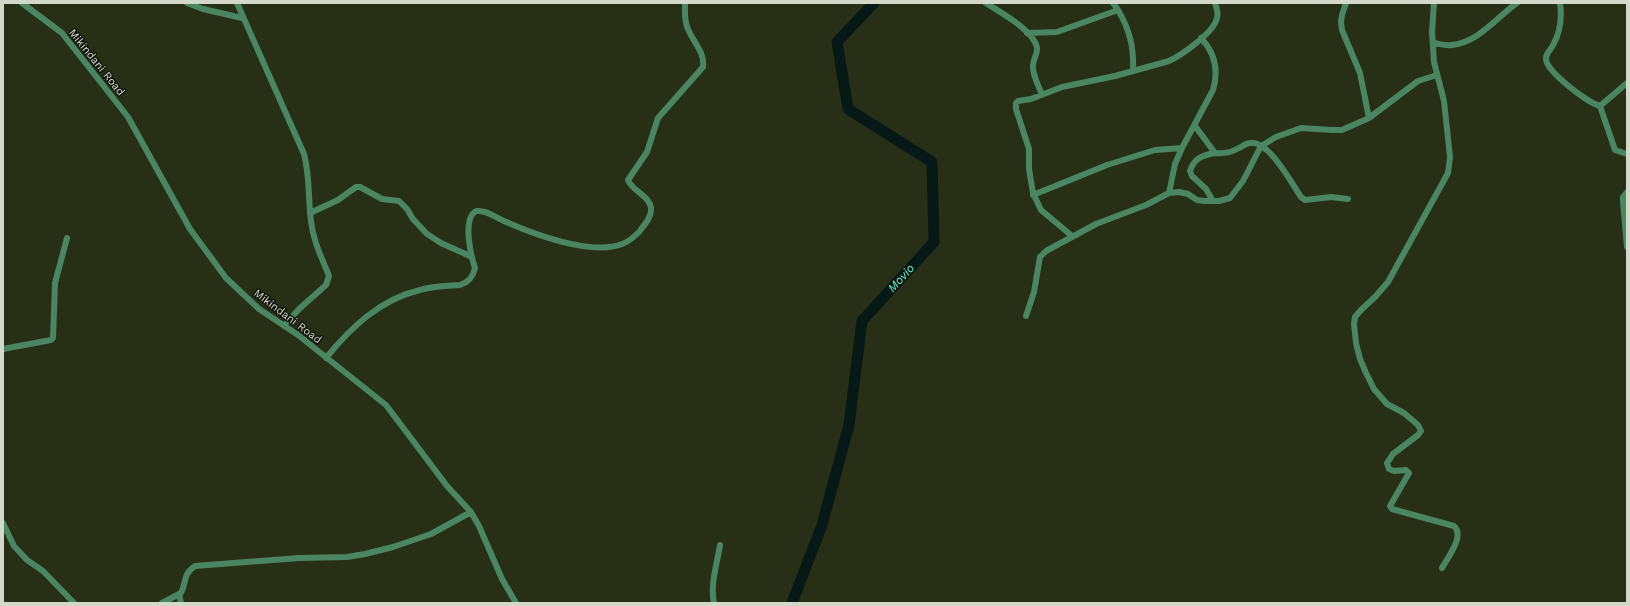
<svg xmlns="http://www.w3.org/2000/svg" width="1630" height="606" viewBox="0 0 1630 606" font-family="'Work Sans',sans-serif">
  <rect width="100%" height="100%" fill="#273016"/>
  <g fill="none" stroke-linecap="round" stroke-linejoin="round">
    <!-- river -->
    <path stroke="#071917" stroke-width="11" d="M792 603 822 525 849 425 862 321 934 242 932 162 848 109 837 42 874 3"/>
    <!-- street -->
    <path stroke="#4b8663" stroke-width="6" d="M22 3 62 33 128 117 190 229 226 278 259 309 298 335 386 405 447 486 471 512 479 526 502 579 516 603
      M187 3 203 9 242 18
      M237 3 304 154C310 176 308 199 311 221 313 241 322 258 329 276L326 285 299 309 284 326
      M986 3C1001 13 1032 29 1037 47 1038 54 1033 59 1033 65 1032 75 1039 86 1042 95
      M1113 3 1118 10
      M1434 3 1432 32 1434 62 1444 101 1450 157 1448 173 1388 282 1375 297 1361 310 1355 317 1354 324 1356 343 1360 359 1366 373 1374 389 1387 404 1404 413 1418 425 1421 431 1418 435 1393 454 1387 463 1389 469 1394 471 1406 470 1409 473 1390 506 1392 509 1454 526C1465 536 1448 557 1442 568
      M1560 3C1562 17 1560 33 1553 45 1551 50 1546 53 1546 58 1545 71 1588 103 1600 106L1627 83
      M1027 33 1057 32 1118 10C1130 30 1134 48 1133 71
      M1434 43C1440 44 1446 46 1452 45 1479 42 1497 17 1517 3
      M1600 106 1615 150 1627 154
      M1369 118 1418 81 1437 75
      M1195 126 1215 153C1223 154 1232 152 1239 148 1243 146 1246 143 1250 143 1269 140 1292 184 1301 197L1305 200 1331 197 1348 199
      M1627 192 1623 197V202L1627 247
      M1169 193 1175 164 1182 148 1213 90C1219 70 1215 53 1201 38
      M1033 195 1107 165 1155 150 1182 148
      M1213 201 1206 189 1192 176 1190 171C1194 158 1203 155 1215 153
      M310 213 338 200 356 187H360L382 199 399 201 407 209 413 219 427 234 441 243 472 257
      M1072 236 1041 210 1033 193 1029 169V149L1016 109V103L1018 101 1031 99 1062 87 1115 76 1169 61C1182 55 1211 34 1216 21 1219 15 1217 9 1215 3
      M1026 316 1034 292 1040 257 1046 251 1096 224 1146 205 1169 193 1179 192 1188 194 1197 200 1205 201H1219L1230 198 1243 181 1261 146 1276 137 1301 128 1332 130H1342L1369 118 1360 73 1342 30 1341 22 1342 15 1346 3
      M3 349 51 340 53 338 55 283 67 238
      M326 358C351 327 381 299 420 290 433 286 447 286 460 285 469 282 473 277 475 268 471 256 462 219 476 211 487 210 494 217 504 221 533 234 591 256 622 244 628 242 634 237 639 232 644 225 652 217 651 208 649 195 632 191 628 180L647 152 658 118 703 67C705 52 693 42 688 29 684 21 685 12 685 3
      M3 523 14 546 27 560 43 571 74 603
      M179 594 181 603
      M162 603 181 593C187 582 182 575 195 566L299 558 347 557 365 554 393 547 431 534 471 512
      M714 603C710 585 717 564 720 545"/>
  </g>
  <g text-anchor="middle" stroke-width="3" stroke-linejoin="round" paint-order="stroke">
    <!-- street labels -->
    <g font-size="11" fill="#d2d9c9" stroke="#12160b">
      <text transform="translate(97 62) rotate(51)" y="4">Mikindani Road</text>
      <text transform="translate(288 316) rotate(37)" y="4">Mikindani Road</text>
    </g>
    <!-- water labels -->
    <g font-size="12" font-style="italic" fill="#63f0e4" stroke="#12160b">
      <text transform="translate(901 278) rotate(-48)" y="4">Movio</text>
    </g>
  </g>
  <!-- border -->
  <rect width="1630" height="606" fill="none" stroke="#d2d9c9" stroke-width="8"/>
</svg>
